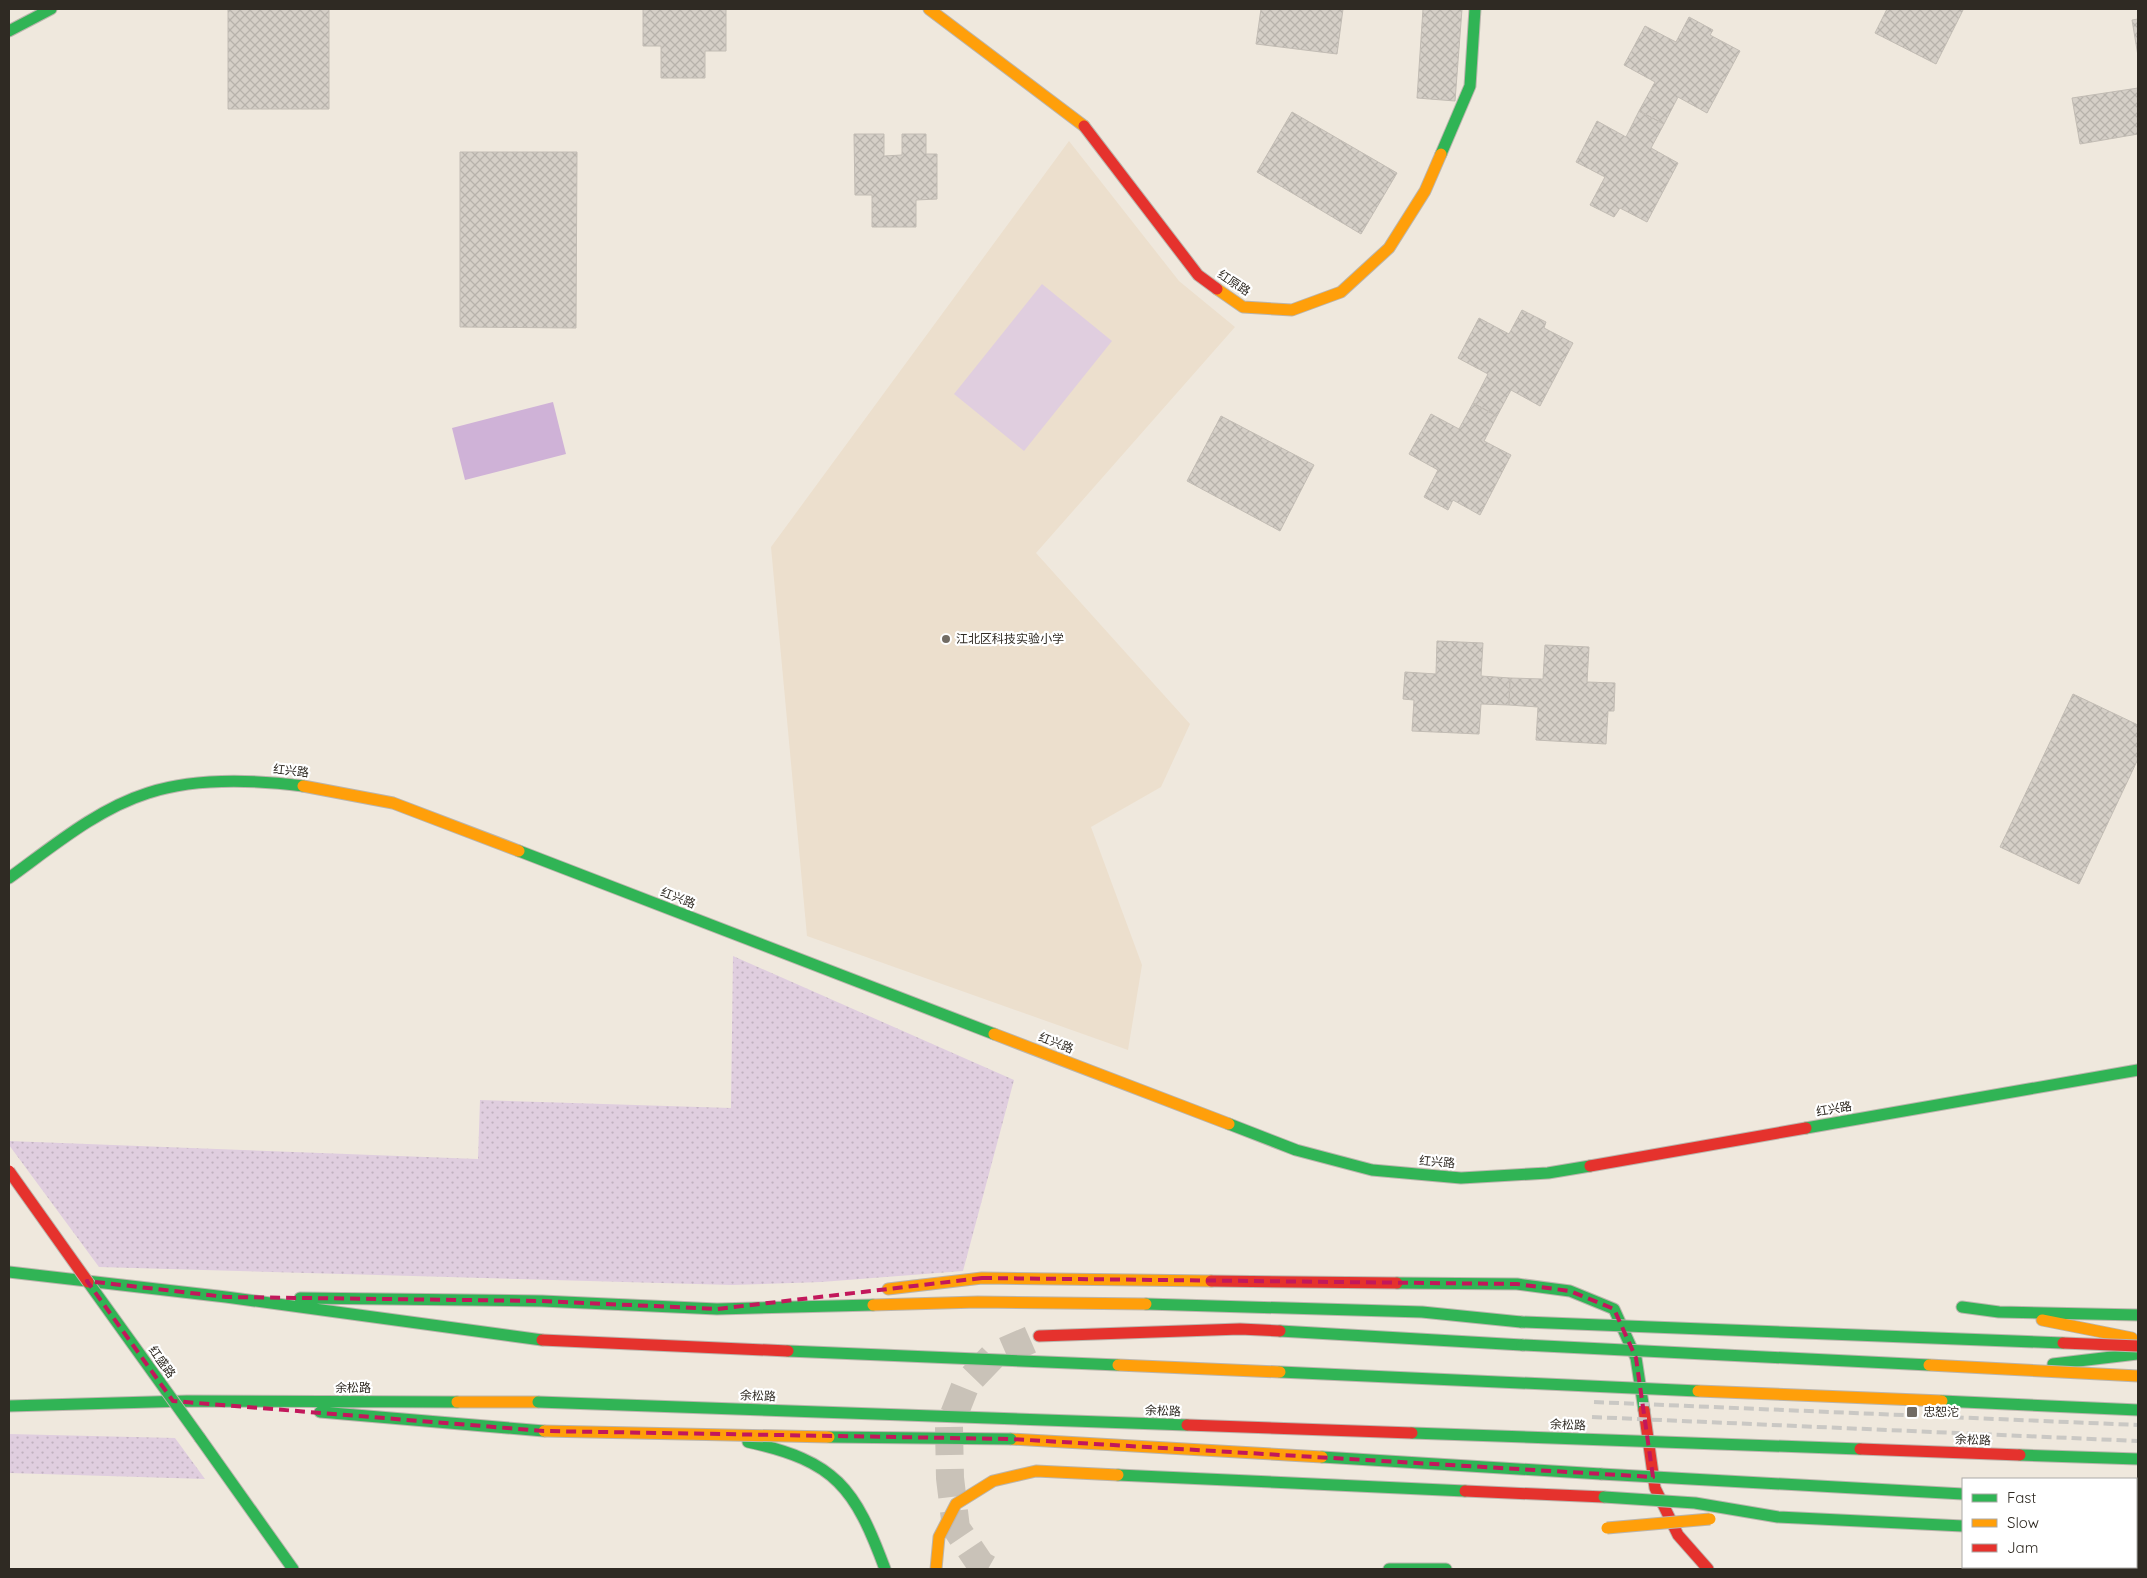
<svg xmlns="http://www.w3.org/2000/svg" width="2147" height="1578" viewBox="0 0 2147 1578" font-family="Quicksand,'Noto Sans SC',sans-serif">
  <defs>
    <pattern id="park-dots" width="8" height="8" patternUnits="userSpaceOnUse" patternTransform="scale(1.25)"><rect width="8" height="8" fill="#e0cedf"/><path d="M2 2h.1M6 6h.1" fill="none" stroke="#c0b1bf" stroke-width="1.8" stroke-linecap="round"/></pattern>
    <pattern id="building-cross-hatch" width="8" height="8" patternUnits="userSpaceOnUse" patternTransform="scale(1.25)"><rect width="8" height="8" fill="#d5cfc7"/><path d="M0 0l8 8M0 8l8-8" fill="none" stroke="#b7b2ab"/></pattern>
  </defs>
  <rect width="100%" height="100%" fill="#efe8dd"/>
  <!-- built -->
  <path fill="#ecdfcd" d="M1069 141 1179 281 1235 327 1036 553 1190 724 1161 787 1091 827 1142 965 1128 1050 807 936 771 547Z"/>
  <!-- park -->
  <path fill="url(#park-dots)" d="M733 956 1014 1080 963 1271 821 1282 732 1285 99 1267 9 1145V1141L478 1159 480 1100 731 1108Z
    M9 1434 175 1438 205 1479 9 1473Z"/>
  <!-- pitch -->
  <path fill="#e0cedf" d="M1042 284 1112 341 1024 451 954 394Z"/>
  <!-- water -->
  <path fill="#cfb2d7" d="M553 402 566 454 465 480 452 428Z"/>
  <!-- building -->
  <path fill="url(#building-cross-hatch)" stroke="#c2bcb4" d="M228 9H329V109H228Z
    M643 9H726V51H705V78H661V46H643Z
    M1261 9H1343L1337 54 1256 44Z
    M1423 9H1462L1455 101 1417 98Z
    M1887 9H1961L1963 10 1936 64 1875 33Z
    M1689 17 1713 30 1710 35 1740 51 1707 113 1678 97 1664 124 1639 111 1655 82 1624 65 1645 26 1676 42Z
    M2138 19V56L2132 20Z
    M2138 88V134L2080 144 2072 98Z
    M1639 111 1664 124 1651 148 1678 163 1647 222 1620 208 1614 217 1590 205 1605 177 1576 162 1597 121 1626 137Z
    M1292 112 1397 173 1361 234 1257 172Z
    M854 134H884V156L902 155V134H926V154H937V199L916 200V227H872V195H855Z
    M460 152H577L576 328 460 327Z
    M1522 310 1546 322 1544 328 1573 343 1540 406 1511 390 1497 416 1473 403 1488 374 1458 358 1479 318 1509 334Z
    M1473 403 1497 416 1484 441 1511 455 1480 515 1453 500 1448 510 1424 497 1438 470 1409 454 1431 414 1459 429Z
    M1221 416 1314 465 1280 531 1187 481Z
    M1437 641 1483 643 1481 676 1510 678 1509 705 1481 704 1479 734 1412 731 1414 700 1403 699 1405 672 1436 674Z
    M1545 645 1589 647 1587 682 1615 683 1614 711H1608L1606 744 1536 740 1538 707 1509 705 1510 678 1543 679Z
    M2073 694 2138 725V759L2079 884 2000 847Z"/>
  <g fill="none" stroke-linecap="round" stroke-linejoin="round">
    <!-- highway-tunnel -->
    <path stroke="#c9c2b8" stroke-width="28" stroke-dasharray="28 14" stroke-linecap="butt" d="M988 1569 981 1565 956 1528 950 1478 949 1427 966 1384 993 1356 1039 1336"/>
    <defs>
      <path id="fast" d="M9 31 51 9
        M1441 154 1470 86 1475 9
        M519 851 994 1034
        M9 878C52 847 97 809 148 793 194 778 255 780 303 786
        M1229 1124 1296 1150 1372 1170 1461 1178 1548 1173 1590 1166
        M1806 1128 2138 1070
        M9 1272 226 1297 542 1340
        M1397 1283 1517 1284 1570 1291 1614 1309 1636 1358 1644 1410
        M300 1298 542 1301 717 1309 873 1305
        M1146 1304 1422 1312 1521 1322
        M1962 1307 1999 1312 2138 1315
        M1280 1331 1522 1345
        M2053 1364 2137 1354
        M9 1406 187 1401 457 1402
        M320 1412 544 1431
        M200 1438 293 1569
        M748 1442C836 1461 855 1488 885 1569
        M1322 1457 1601 1474
        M1118 1475 1465 1491
        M2136 1512H2138
        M2136 1538H2138
        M1389 1569H1446"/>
      <path id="slow" d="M929 9 1084 126
        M1217 289 1243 307 1292 310 1341 292 1389 248 1425 191 1441 154
        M303 786 393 803 519 851
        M994 1034 1229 1124
        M888 1289 982 1278 1211 1281
        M873 1305 978 1302 1146 1304
        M2042 1320 2132 1338
        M457 1402H538
        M1011 1439 1322 1457
        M936 1569 939 1537 956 1504 993 1481 1036 1471 1118 1475"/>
      <path id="jam" d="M1084 126 1198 275 1217 289
        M1590 1166 1806 1128
        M1211 1281 1397 1283
        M1039 1336 1240 1329 1280 1331
        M1644 1410 1655 1488 1678 1535 1708 1569
        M1465 1491 1604 1497"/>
    </defs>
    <!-- fast casing -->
    <use href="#fast" stroke="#bbb5ad" stroke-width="13"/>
    <!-- slow casing -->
    <use href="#slow" stroke="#bbb5ad" stroke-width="13"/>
    <!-- jam casing -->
    <use href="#jam" stroke="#bbb5ad" stroke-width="13"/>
    <!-- fast -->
    <use href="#fast" stroke="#30b455" stroke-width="11"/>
    <!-- slow -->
    <use href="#slow" stroke="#ff9f0a" stroke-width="11"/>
    <!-- jam -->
    <use href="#jam" stroke="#e5322d" stroke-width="11"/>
    <!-- rail -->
    <path stroke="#cac8c4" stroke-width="4" stroke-dasharray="10 5" stroke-linecap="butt" d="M1594 1402 2138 1425
      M1592 1417 2138 1441"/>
    <defs>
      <path id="fast-bridge" d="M88 1282 200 1438
        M1521 1322 2063 1343
        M1522 1345 1929 1365
        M788 1351 1118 1365
        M1280 1372 1698 1391
        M1942 1401 2138 1410
        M538 1402 1187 1425
        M1412 1433 1860 1449
        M829 1437 1011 1439
        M2020 1455 2138 1459
        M1601 1474 1963 1494
        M1604 1497 1695 1503 1778 1517 1963 1526"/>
      <path id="slow-bridge" d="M1118 1365 1280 1372
        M1929 1365 2138 1376
        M1698 1391 1942 1401
        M544 1431 829 1437
        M1607 1528 1710 1519"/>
      <path id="jam-bridge" d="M9 1171 88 1282
        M542 1340 788 1351
        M2063 1343 2138 1346
        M1187 1425 1412 1433
        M1860 1449 2020 1455"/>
    </defs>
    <!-- fast-bridge casing -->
    <use href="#fast-bridge" stroke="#bbb5ad" stroke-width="13" stroke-linecap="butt"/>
    <!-- slow-bridge casing -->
    <use href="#slow-bridge" stroke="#bbb5ad" stroke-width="13" stroke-linecap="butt"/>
    <!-- jam-bridge casing -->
    <use href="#jam-bridge" stroke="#bbb5ad" stroke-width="13" stroke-linecap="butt"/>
    <!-- fast-bridge -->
    <use href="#fast-bridge" stroke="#30b455" stroke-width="11"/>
    <!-- slow-bridge -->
    <use href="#slow-bridge" stroke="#ff9f0a" stroke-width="11"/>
    <!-- jam-bridge -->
    <use href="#jam-bridge" stroke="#e5322d" stroke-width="11"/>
  </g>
  <!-- marked area -->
  <path fill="none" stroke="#c2185b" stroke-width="4" stroke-dasharray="10 6" stroke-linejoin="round" d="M982 1278 1517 1284 1570 1291 1614 1309 1636 1358 1653 1477 1011 1439 544 1431 173 1401 87 1281 226 1297 542 1301 717 1309Z"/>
  <!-- markers -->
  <g fill="#726c64" stroke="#fff" stroke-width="2">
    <circle cx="946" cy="639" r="5"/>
    <rect x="1906" y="1406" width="12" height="12" rx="2.5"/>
  </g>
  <g text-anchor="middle" stroke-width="4.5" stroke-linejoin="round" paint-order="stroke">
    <!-- street labels -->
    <g font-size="12" fill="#2f2a23" stroke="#fff">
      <text transform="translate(1234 283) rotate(33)" y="4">红原路</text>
      <text transform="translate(291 771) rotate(6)" y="4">红兴路</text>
      <text transform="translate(678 898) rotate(21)" y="4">红兴路</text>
      <text transform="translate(1056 1043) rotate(21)" y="4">红兴路</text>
      <text transform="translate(1834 1109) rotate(-10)" y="4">红兴路</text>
      <text transform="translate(1437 1162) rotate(5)" y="4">红兴路</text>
      <text transform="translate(162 1362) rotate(54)" y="4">红盛路</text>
      <text x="353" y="1392">余松路</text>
      <text transform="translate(758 1396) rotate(2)" y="4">余松路</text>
      <text transform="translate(1163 1411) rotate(2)" y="4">余松路</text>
      <text transform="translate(1568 1425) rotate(2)" y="4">余松路</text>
      <text transform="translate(1973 1440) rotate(2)" y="4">余松路</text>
    </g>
    <!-- poi labels -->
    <g font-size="12" fill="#2f2a23" stroke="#fff" text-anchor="start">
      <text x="956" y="643">江北区科技实验小学</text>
      <text x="1923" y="1416">忠恕沱</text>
    </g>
  </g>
  <!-- border -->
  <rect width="2147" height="1578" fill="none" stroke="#2f2a23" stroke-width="20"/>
  <!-- legend -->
  <rect x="1962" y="1478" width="175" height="90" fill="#ffffff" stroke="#acaaa7"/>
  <rect x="1972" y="1494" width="25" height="8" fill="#30b455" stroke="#acaaa7"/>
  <text x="2007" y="1503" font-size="15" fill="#2f2a23">Fast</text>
  <rect x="1972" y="1519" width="25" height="8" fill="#ff9f0a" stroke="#acaaa7"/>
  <text x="2007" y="1528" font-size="15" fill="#2f2a23">Slow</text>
  <rect x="1972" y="1544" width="25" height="8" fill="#e5322d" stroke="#acaaa7"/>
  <text x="2007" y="1553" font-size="15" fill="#2f2a23">Jam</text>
</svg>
